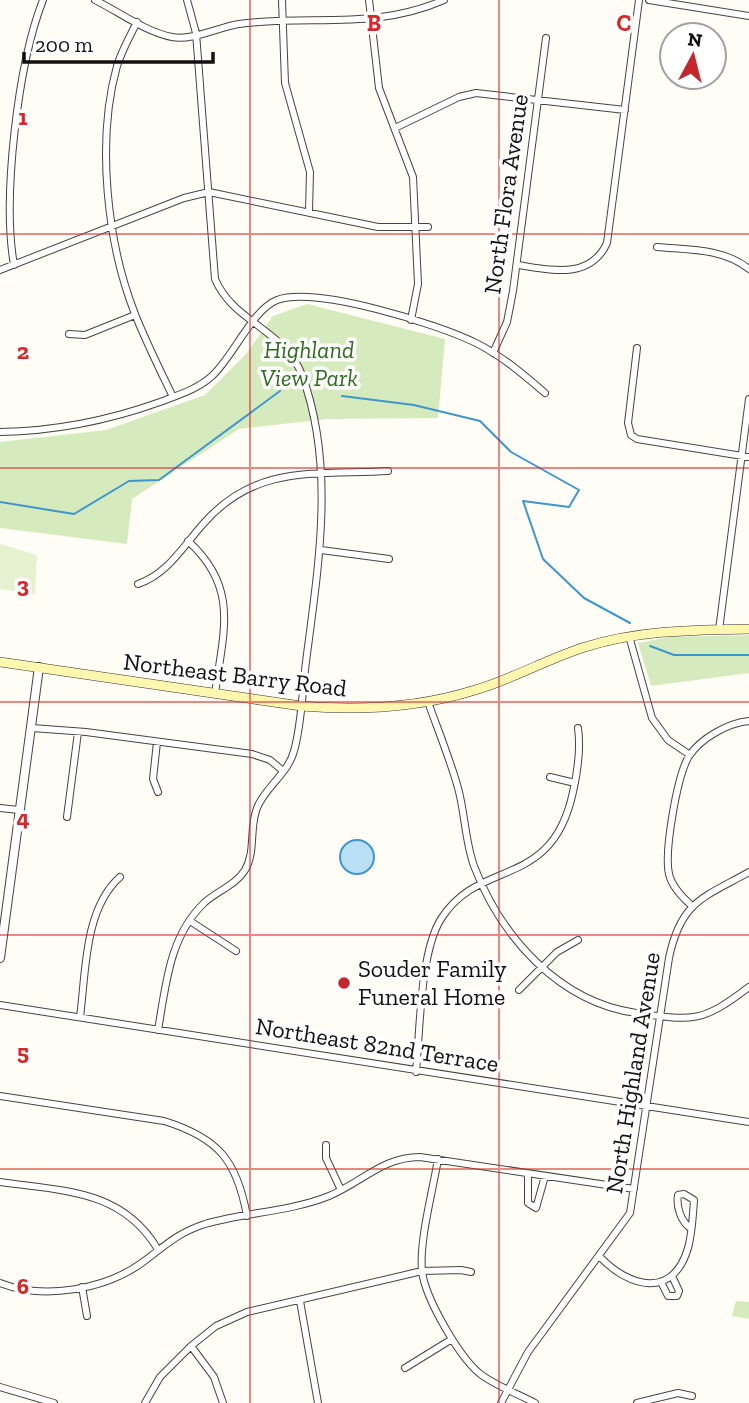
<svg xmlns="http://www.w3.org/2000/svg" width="749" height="1403" viewBox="0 0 749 1403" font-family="'Zilla Slab',serif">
  <rect width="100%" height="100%" fill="#fffdf5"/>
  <!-- green -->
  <path fill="#d5ebbd" d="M307 304 445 339 438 418 327 419 239 429 132 499 127 544 0 528V442L106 430 205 395 246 354 273 316Z
    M749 635V673L651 686 638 643 670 637Z
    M736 1301 749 1302V1319L732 1316Z"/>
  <!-- pitch -->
  <path fill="#e6f2cf" d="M0 544 37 555 35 594 0 589Z"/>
  <!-- water -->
  <path fill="#b9e0f7" stroke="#3f96cf" stroke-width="2" d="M340 857a17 17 0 1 1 34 0a17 17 0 1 1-34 0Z"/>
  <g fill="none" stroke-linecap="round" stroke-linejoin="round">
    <!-- stream -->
    <path stroke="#3f96cf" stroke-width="2" d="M342 396 414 405 480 421 511 452 579 490 569 507 523 501 543 559 584 598 630 623
      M0 502 74 514 129 481 159 480 280 391
      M650 646 674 655H749"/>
    <defs>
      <path id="minor" d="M95 0C119 12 146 32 172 37 192 41 219 27 239 24 312 14 372 31 444 0
        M282 0 285 83 310 172 309 211
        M369 0 379 88 413 177 418 284 411 320
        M649 0 749 16
        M137 22C130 36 122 50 117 66 96 141 107 243 135 314 146 342 160 370 173 397
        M395 128 459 97 476 93 625 110
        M657 247C689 250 723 248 749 269
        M14 265C2 197 18 64 43 0
        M518 265C551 270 590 280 607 243L639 0
        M0 270 184 198 209 192 378 227H428
        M69 334 85 335 135 315
        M637 348 628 423 631 435 637 439 749 457
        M493 353 507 322 513 291 546 38
        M0 432C57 431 107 421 160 402 178 395 198 389 212 376 233 357 252 310 277 300 316 286 438 324 476 343 502 356 523 374 545 393
        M188 541C240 588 223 632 215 694
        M321 550 389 559
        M138 584C168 574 184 545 204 523 256 464 316 475 388 471
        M719 630 749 399
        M629 636 652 718 668 740 690 755
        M428 702C438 730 450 759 458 788 465 813 465 841 474 866 501 937 559 1002 636 1013 693 1021 702 1023 749 987
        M32 728 86 732 252 754 270 760 283 771
        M157 742 153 779 158 792
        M550 777 575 783
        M0 808 19 810
        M67 817 78 732
        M691 905C682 897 672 887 669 874 664 852 677 776 689 756 701 738 728 723 749 721
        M190 921 236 951
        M519 990 557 952 578 940
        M0 1005 749 1122
        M80 1017C86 972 84 909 120 877
        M158 1030C166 985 169 937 204 903 217 891 236 885 245 870 256 851 249 828 257 808 265 787 288 774 294 751 302 723 302 691 306 662 318 567 336 467 302 375 285 330 233 322 215 279L196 33 187 0
        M416 1072C420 1031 420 952 441 919 480 857 552 891 573 792 578 770 581 750 578 728
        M0 1096 164 1121C219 1138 237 1161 247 1216
        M326 1145V1158L341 1190
        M438 1159C433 1190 419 1241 422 1271 425 1298 461 1361 483 1376 499 1387 518 1394 535 1403
        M528 1174V1203L536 1208 545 1176
        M0 1182C62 1191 121 1189 157 1248
        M600 1257C630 1288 673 1299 688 1248 692 1234 693 1215 694 1200L684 1194 678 1195C676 1207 681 1221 690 1228
        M661 1282 668 1296H677L679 1291 672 1276
        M0 1283C43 1300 105 1290 143 1262 165 1246 177 1233 205 1224 246 1212 289 1212 329 1196 362 1182 383 1157 420 1157L634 1189
        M82 1287 87 1316
        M300 1301 318 1403
        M191 1346 214 1377 223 1403
        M405 1368 452 1339
        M0 1387 54 1403
        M145 1403 160 1377 191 1346 216 1326 247 1312 422 1271 461 1270 471 1272
        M501 1403 528 1352 630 1213 669 958C681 901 703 898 749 872
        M637 1403 678 1393 692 1396"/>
      <path id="tertiary" d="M0 958 39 667"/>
      <path id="secondary" d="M0 662 301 706C360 711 418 708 475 690 513 679 547 659 585 647 639 630 693 630 749 629"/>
    </defs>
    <!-- minor casing -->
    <use href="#minor" stroke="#444" stroke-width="8"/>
    <!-- tertiary casing -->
    <use href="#tertiary" stroke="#444" stroke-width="10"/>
    <!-- secondary casing -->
    <use href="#secondary" stroke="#333" stroke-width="10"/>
    <!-- minor -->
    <use href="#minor" stroke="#fff" stroke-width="6"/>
    <!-- tertiary -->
    <use href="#tertiary" stroke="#fff" stroke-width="8"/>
    <!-- secondary -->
    <use href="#secondary" stroke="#fff6b0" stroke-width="9"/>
  </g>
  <!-- grid -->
  <path fill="none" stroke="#d62828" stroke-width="2" stroke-opacity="0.55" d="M250 0V1403M499 0V1403M0 234H749M0 468H749M0 702H749M0 935H749M0 1169H749"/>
  <!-- markers -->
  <circle fill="#c4262e" stroke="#fff" stroke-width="2.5" cx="344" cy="983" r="7"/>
  <g text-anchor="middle" stroke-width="7" stroke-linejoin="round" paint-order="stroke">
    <!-- street labels -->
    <g font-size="24" fill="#111" stroke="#fff">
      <text transform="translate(506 194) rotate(-82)" y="8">North Flora Avenue</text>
      <text transform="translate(235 675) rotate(7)" y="8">Northeast Barry Road</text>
      <text transform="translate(377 1045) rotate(9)" y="8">Northeast 82nd Terrace</text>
      <text transform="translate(633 1073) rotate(-81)" y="8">North Highland Avenue</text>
    </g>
    <!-- park labels -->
    <g font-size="24" font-style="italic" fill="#2f6b1f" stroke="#fff">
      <text x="309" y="358">Highland<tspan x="309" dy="28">View Park</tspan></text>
    </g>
    <!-- poi labels -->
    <g font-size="24" fill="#111" stroke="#fff" text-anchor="start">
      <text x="358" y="977">Souder Family<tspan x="358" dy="28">Funeral Home</tspan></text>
    </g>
  </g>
  <g font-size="23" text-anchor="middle" font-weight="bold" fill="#d62828" stroke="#fff" stroke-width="7" stroke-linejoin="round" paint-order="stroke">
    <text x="374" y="31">B</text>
    <text x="624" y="31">C</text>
    <text x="23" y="125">1</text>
    <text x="23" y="359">2</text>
    <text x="23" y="593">3</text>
    <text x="23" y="826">4</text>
    <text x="23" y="1060">5</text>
    <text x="23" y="1294">6</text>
  </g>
  <!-- north arrow -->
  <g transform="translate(693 56) rotate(7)"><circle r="33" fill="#ffffff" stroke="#a0a0a0" stroke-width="2"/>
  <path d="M0-5L12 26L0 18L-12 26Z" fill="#c4262e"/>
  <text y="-10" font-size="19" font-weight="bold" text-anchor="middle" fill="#111111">N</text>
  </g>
  <!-- scale -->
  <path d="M24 52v10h189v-10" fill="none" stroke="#111111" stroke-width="3.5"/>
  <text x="35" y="52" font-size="21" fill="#111111" stroke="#ffffff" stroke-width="5" paint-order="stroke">200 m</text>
</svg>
